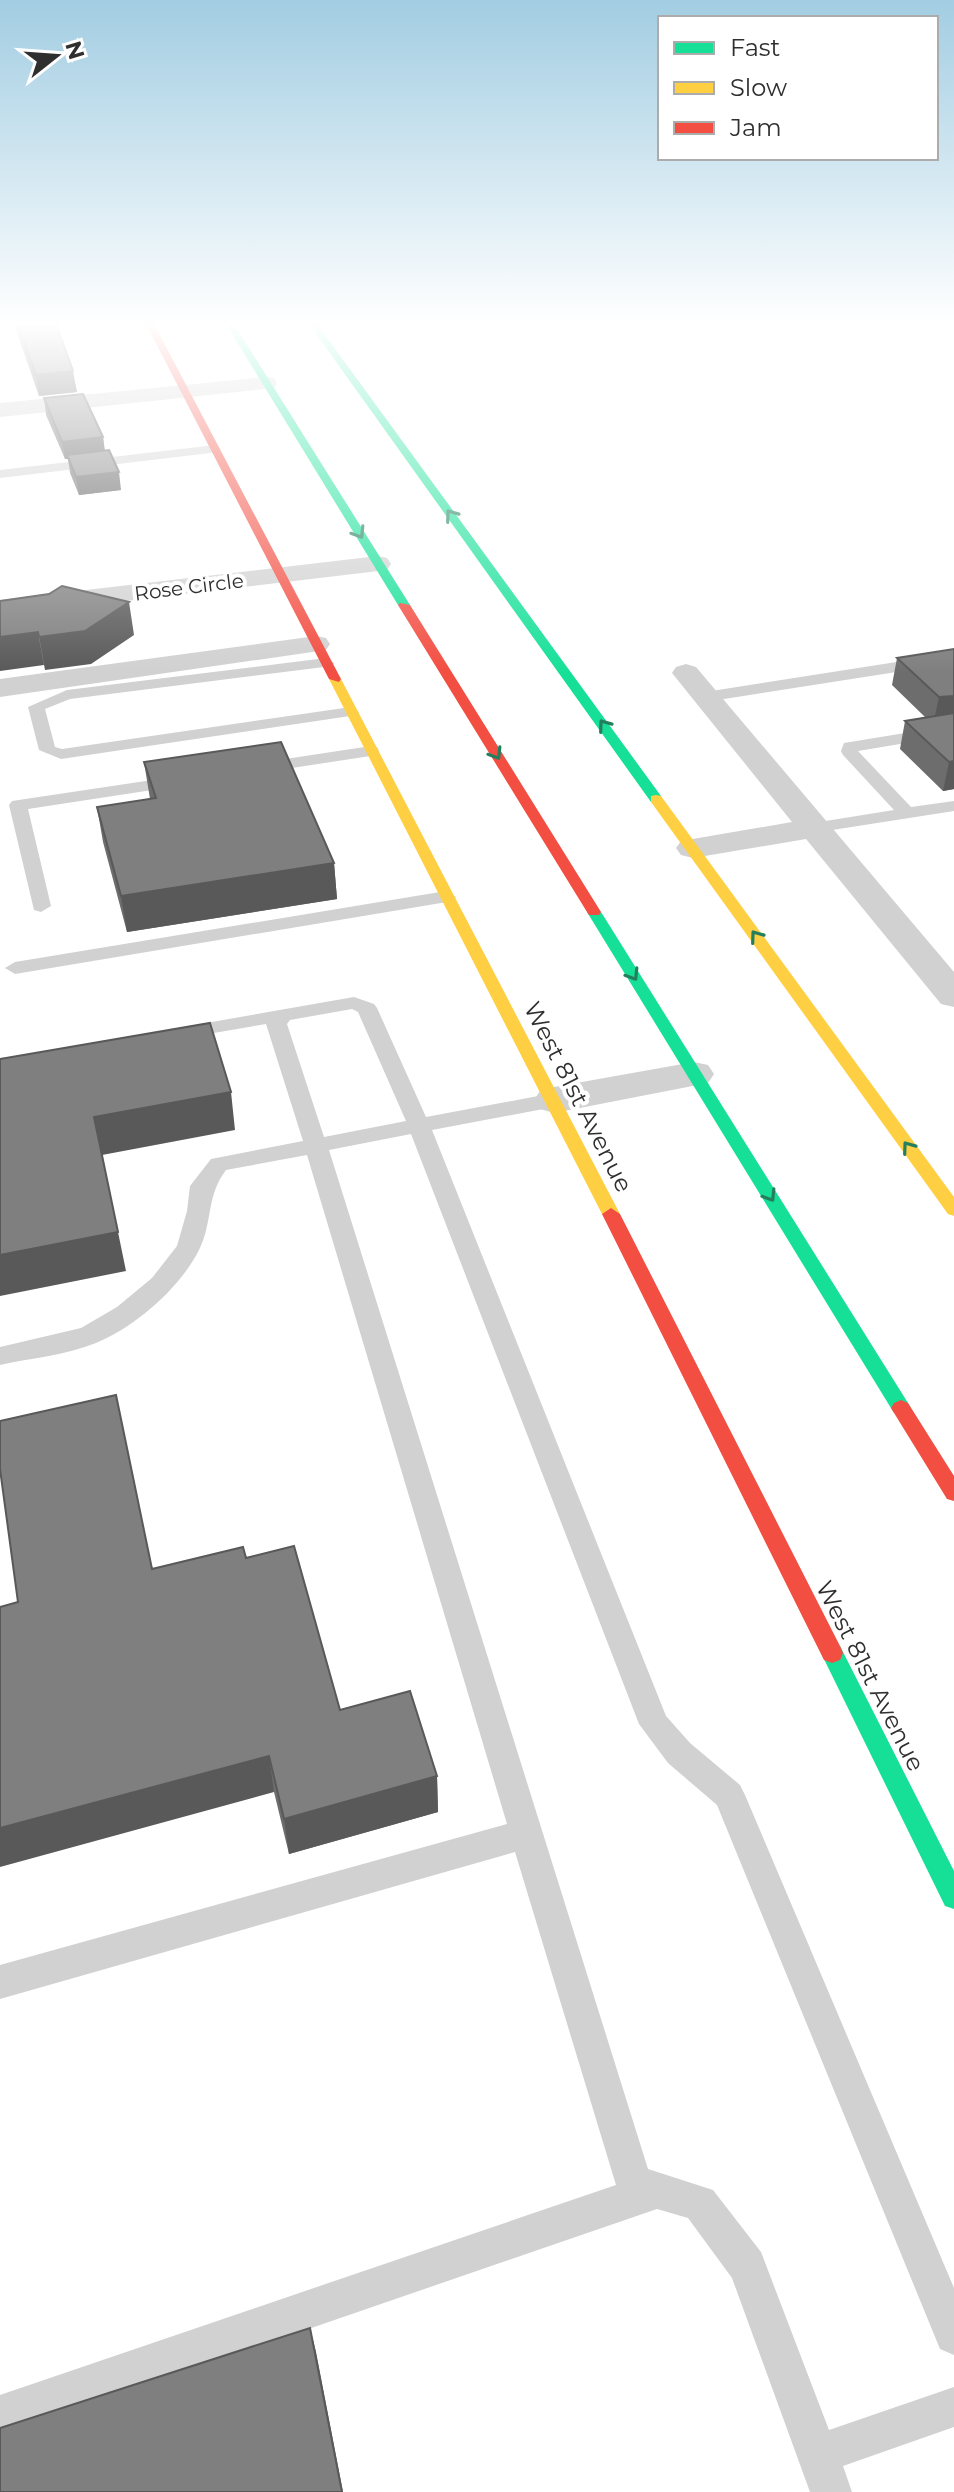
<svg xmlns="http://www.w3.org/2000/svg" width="954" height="2492" viewBox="0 0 954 2492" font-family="Montserrat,sans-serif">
  <rect width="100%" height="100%" fill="#fff"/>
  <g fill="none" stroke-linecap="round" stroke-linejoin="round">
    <!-- lane -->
    <path fill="#d1d1d1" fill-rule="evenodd" d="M215 445 221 449 219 452 0 478V470Z
      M954 653V663L705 702 697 697 705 692Z
      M326 658 334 663 332 666 70 699 45 709 55 747 62 749 351 707 359 712 357 715 61 759 39 750 28 707 67 690Z
      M954 725V735L858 751 911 807 954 801V811L813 833 807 832 804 828 807 824 894 810 843 755 841 751 844 743Z
      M371 746 377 747 379 751 377 755 259 773 250 768 259 763Z
      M179 776 185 777 188 781 185 785 28 809 51 906 41 912 34 910 9 805 12 801Z
      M446 891 456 897 453 901 15 974 5 968 15 962Z
      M354 997 374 1004 377 1008 426 1117 554 1093 562 1095 565 1100 562 1105 554 1107 432 1130 666 1716 690 1743 740 1785 745 1795 954 2288V2355L940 2349 717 1805 668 1763 639 1724 411 1134 329 1150 648 2169 713 2190 761 2252 829 2430 954 2387V2427L843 2466 852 2492H810L732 2278 688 2218 657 2209 0 2435V2395L616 2185 515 1852 0 1999V1965L507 1824 307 1155 226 1170C206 1196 213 1222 199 1250 180 1288 135 1327 96 1343 67 1355 31 1358 0 1365V1347L81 1328 117 1307 152 1278 177 1246 187 1211 190 1186 211 1159 303 1141 266 1024 179 1039 172 1037 169 1033 172 1029ZM352 1009 358 1012 406 1121 324 1137 287 1024 290 1020Z"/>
    <!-- street -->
    <path fill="#d1d1d1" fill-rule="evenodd" d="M266 377 274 378 277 383 274 388 0 417V403Z
      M378 556 387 558 391 564 387 570 0 616V600Z
      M316 636 326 638 330 644 326 650 0 697V679Z
      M686 664 696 667 954 972V1007L941 1004 806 839 693 858 681 855 676 848 681 841 792 822 672 673 676 667Z
      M694 1062 708 1065 714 1074 708 1083 554 1113 540 1109 534 1100 540 1091 554 1087Z"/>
    <!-- fast -->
    <path fill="#16e098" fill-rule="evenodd" d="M226 324H234L410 605 408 607 398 605Z
      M309 324H317L661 796V802H651Z
      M594 908 601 912 908 1403 911 1408 908 1413H894L587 912Z
      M832 1643 840 1646 954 1871V1909L945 1906 821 1653 824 1646Z"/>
    <!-- slow -->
    <path fill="#ffcf43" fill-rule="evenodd" d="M335 675 341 679 620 1214 617 1218H605L602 1214 329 679Z
      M656 795 661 796 954 1197V1216L948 1214 651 802V796Z"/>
    <!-- jam -->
    <path fill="#f24e42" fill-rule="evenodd" d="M146 324H154L341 679 339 682 329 679Z
      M400 603 410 605 601 912 599 915H589L587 912 398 605Z
      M611 1208 620 1214 840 1646 843 1653 840 1660 832 1663 824 1660 602 1214Z
      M901 1400 908 1403 954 1476V1501L947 1499 891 1408 894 1403Z"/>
  </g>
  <!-- wall -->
  <path fill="#6d6d6d" d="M14 324H56L77 392 39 396Z
    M44 398 103 437 105 451 121 490 79 495 70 473 68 459H65L46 415Z
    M954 649V789L943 791 900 749 905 721 925 717 892 685 897 658Z
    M144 762 334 863 337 899 127 932 103 842 97 807 150 799Z
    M246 1558 340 1710 437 1776 438 1812 289 1854 274 1792 152 1569Z"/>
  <!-- shaded-wall -->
  <path fill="#595959" d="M73 371 77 392 39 396 36 375Z
    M103 437 105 455H67L68 459H65L62 442Z
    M119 472 121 490 79 495 76 477Z
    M129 602 134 635 91 664 45 670 39 637Z
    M38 632 44 665 0 671V637Z
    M954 696V723L933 725 939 697Z
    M954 761V789L943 791 949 762Z
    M334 863 337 899 127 932 121 896Z
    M231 1092 235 1130 102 1155 94 1117Z
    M118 1232 126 1271 0 1296V1255Z
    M269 1756 274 1792 0 1867V1828Z
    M437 1776 438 1812 289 1854 284 1819Z
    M310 2328 316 2352 343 2492H342Z"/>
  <!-- building -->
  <path fill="#7f7f7f" stroke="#595959" stroke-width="2" d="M18 324H56L73 371 36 375Z
    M83 394 103 437 62 442 44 398Z
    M109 450 119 472 76 477 67 455Z
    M62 586 129 602 85 631 39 637 38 632 0 637V601L49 594Z
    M954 649V696L939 697 897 658Z
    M954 713V761L949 762 905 721Z
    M281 742 334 863 121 896 97 807 156 798 144 762Z
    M210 1023 231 1092 94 1117 118 1232 0 1255V1059Z
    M116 1395 152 1569 243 1547 246 1558 294 1546 340 1710 410 1691 437 1776 284 1819 269 1756 0 1828V1607L18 1602 0 1469V1421Z
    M310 2328 342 2492H0V2428Z"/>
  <!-- one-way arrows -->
  <defs><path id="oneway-chevron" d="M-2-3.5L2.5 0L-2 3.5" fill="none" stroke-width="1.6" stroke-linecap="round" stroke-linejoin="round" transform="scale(2)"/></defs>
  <g stroke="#247f5e">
    <use href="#oneway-chevron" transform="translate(451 515) rotate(-126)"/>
    <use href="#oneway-chevron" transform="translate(359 533) rotate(58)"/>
    <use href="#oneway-chevron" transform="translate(604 725) rotate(-126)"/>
    <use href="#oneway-chevron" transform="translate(496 754) rotate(58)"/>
    <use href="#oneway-chevron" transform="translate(756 936) rotate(-126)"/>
    <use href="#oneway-chevron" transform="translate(633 975) rotate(58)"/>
    <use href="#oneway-chevron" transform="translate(908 1147) rotate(-126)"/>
    <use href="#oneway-chevron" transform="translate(770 1196) rotate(58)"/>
  </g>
  <!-- sky -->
  <linearGradient id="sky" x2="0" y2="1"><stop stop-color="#a2cde2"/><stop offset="0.48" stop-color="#fff"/><stop offset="1" stop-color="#fff" stop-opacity="0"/></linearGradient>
  <rect width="954" height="673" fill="url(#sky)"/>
  <g text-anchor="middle" stroke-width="8" stroke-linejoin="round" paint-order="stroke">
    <!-- far-street labels -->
    <g font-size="20" fill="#2f2f2f" stroke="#fff">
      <text transform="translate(189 587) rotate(-7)" y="7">Rose Circle</text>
    </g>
    <!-- street labels -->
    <g font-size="24" fill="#2f2f2f" stroke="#fff">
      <text transform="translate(578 1097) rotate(63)" y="8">West 81st Avenue</text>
      <text transform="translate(870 1676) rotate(63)" y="8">West 81st Avenue</text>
    </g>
  </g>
  <!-- legend -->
  <rect x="658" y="16" width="280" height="144" fill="#ffffff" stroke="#acacac" stroke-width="2"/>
  <rect x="674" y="42" width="40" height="12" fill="#16e098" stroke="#acacac" stroke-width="2"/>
  <text x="730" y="56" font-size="24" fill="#2f2f2f">Fast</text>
  <rect x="674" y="82" width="40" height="12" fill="#ffcf43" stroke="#acacac" stroke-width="2"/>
  <text x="730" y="96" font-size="24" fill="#2f2f2f">Slow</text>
  <rect x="674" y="122" width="40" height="12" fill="#f24e42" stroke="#acacac" stroke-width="2"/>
  <text x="730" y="136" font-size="24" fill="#2f2f2f">Jam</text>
  <!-- north arrow -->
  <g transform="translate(56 56) rotate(73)" stroke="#ffffff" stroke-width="6" paint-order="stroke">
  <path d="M0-6L14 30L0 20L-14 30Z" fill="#2f2f2f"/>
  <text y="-12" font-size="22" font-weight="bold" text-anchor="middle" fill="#2f2f2f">N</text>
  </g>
</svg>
